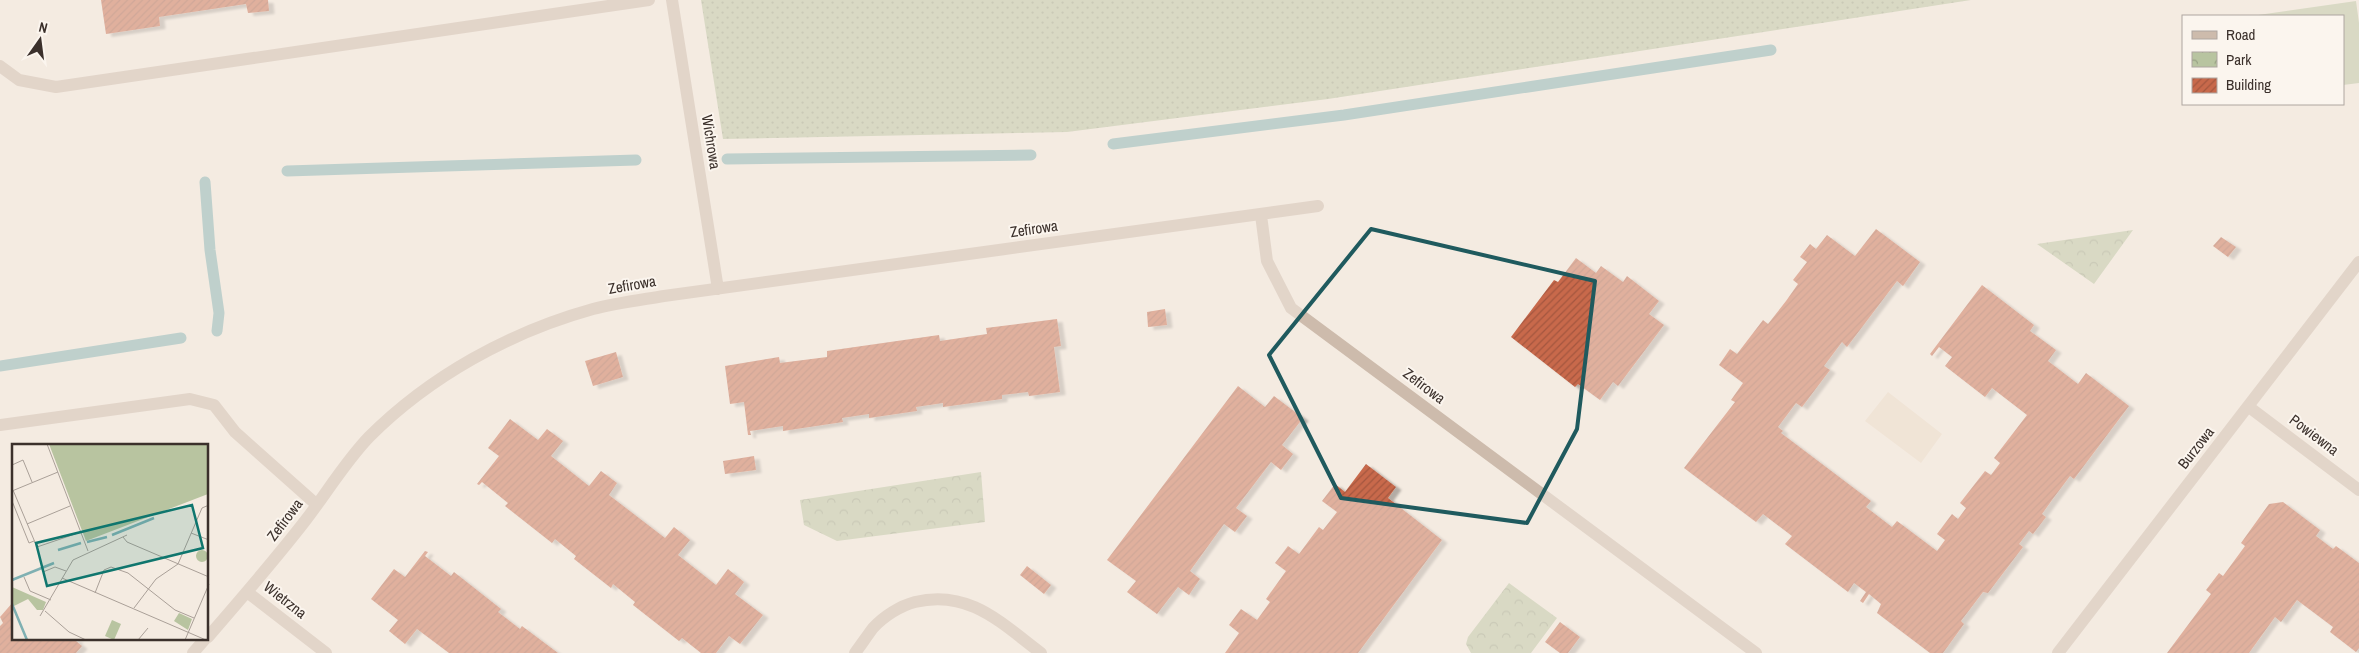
<svg xmlns="http://www.w3.org/2000/svg" width="2359" height="653" viewBox="0 0 2359 653" font-family="'Archivo Narrow',sans-serif">
  <defs>
    <pattern id="grass-dots" width="8" height="8" patternUnits="userSpaceOnUse" patternTransform="scale(1.25)"><rect width="8" height="8" fill="#b8c4a0"/><path d="M2 2h.1M6 6h.1" fill="none" stroke="#97a083" stroke-width="1.8" stroke-linecap="round"/></pattern>
    <pattern id="park-crowns" width="20" height="18" patternUnits="userSpaceOnUse" patternTransform="scale(1.25)"><rect width="20" height="18" fill="#b8c4a0"/><path d="M2 6a3 3 0 1 1 6 0M12 15a3 3 0 1 1 6 0" fill="none" stroke="#97a083"/></pattern>
    <pattern id="building-hatch" width="6" height="6" patternUnits="userSpaceOnUse" patternTransform="scale(1.25)"><rect width="6" height="6" fill="#c8694b"/><path d="M-1 1l2-2M0 6l6-6M5 7l2-2" fill="none" stroke="#a4573f"/></pattern>
    <filter id="shadow"><feDropShadow dx="5.5" dy="3" stdDeviation="1" flood-color="#0004"/></filter>
  </defs>
  <rect width="100%" height="100%" fill="#f4ebe1"/>
  <!-- grass -->
  <path fill="url(#grass-dots)" d="M701 0H1971L1328 99 1067 132 723 139Z"/>
  <!-- park -->
  <path fill="url(#park-crowns)" d="M2133 230 2094 284 2037 244Z
    M981 472 985 522 837 541 804 525 800 500Z
    M1509 583 1557 618 1531 653H1471L1466 644 1468 637Z"/>
  <!-- pitch -->
  <path fill="#b8c4a0" d="M2356 1 2359 23V83L2343 85V16H2251Z"/>
  <!-- plaza -->
  <path fill="#ecdcc8" d="M1888 392 1942 434 1921 463 1865 421Z"/>
  <g fill="none" stroke-linecap="round" stroke-linejoin="round">
    <!-- stream -->
    <path stroke="#7fb0b2" stroke-width="11" d="M1113 144 1344 115 1771 50
      M727 159 1031 155
      M287 171 636 160
      M205 182 210 250 219 313 217 331
      M0 366 181 338"/>
  </g>
  <!-- building -->
  <path fill="url(#building-hatch)" filter="url(#shadow)" d="M101 0H268L269 11 248 13 246 4 159 17 160 26 106 34Z
    M1876 229 1920 262 1903 286 1897 281 1847 347 1842 342 1824 366 1830 370 1802 407 1796 403 1778 427 1783 431 1781 433 1871 501 1866 507 1892 527 1897 521 1937 551 1945 540 1937 534 1952 514 1958 519 1966 508 1960 503 1985 471 1991 475 2000 463 1994 458 2027 415 1992 388 1985 397 1945 366 1952 357 1939 347 1932 356 1930 354 1982 285 2034 325 2030 331 2056 350 2048 361 2078 384 2086 373 2129 406 2074 479 2070 476 2052 500 2042 514 2046 517 2033 534 2029 531 2019 544 2023 547 1988 593 1983 592 1961 621 1964 624 1943 653H1930L1877 613 1881 604 1869 594 1863 603 1860 601 1866 592 1854 583 1848 592 1785 544 1792 536 1763 514 1756 522 1684 468 1735 402 1731 400 1743 383 1719 365 1730 349 1737 354 1763 320 1768 324 1786 301 1798 284 1793 280 1807 262 1800 257 1810 244 1816 249 1827 235 1855 256Z
    M2221 237 2236 247 2228 257 2213 246Z
    M1576 258 1596 273 1601 266 1623 282 1627 276 1659 301 1649 314 1664 325 1618 386 1613 382 1600 400 1578 384 1575 387 1511 337 1554 280 1558 282Z
    M1165 309 1167 325 1148 327 1147 312Z
    M1057 319 1061 346 1054 347 1060 392 1029 396 1028 392 1002 395V399L943 407V403L916 407 917 411 869 418V414L842 418 843 422 783 431V426L750 431 751 435H748L744 402 730 404 725 366 779 357 780 363 827 357V351L939 335 940 341 987 334 986 328Z
    M616 352 623 377 593 386 585 361Z
    M1238 386 1265 407 1274 396 1303 418 1282 445 1293 454 1281 470 1271 462 1236 508 1247 516 1235 532 1224 524 1190 571 1200 579 1195 586 1189 595 1178 587 1157 614 1127 592 1136 581 1107 560Z
    M510 419 538 440 547 429 563 441 551 456 589 486 601 471 617 483 609 495 665 538 674 527 690 540 678 555 716 585 728 569 744 582 735 594 763 615 740 644 729 636 716 653H701L682 638 679 641 633 605 635 602 613 584 611 588 574 559 576 556 555 539 552 543 505 506 508 503 482 482 479 485 477 484 499 456 488 448Z
    M754 456 756 470 725 474 723 461Z
    M1366 464 1396 487 1388 498 1442 540 1358 653H1225L1239 633 1229 625 1241 609 1257 620 1270 602 1266 599 1286 571 1275 563 1282 554 1288 546 1299 554 1319 527 1323 530 1337 512 1322 501 1335 484 1345 492Z
    M2283 502 2320 530 2316 536 2333 549 2336 546 2359 563V648L2356 652 2330 632 2333 627 2297 600 2281 622 2275 617 2249 653H2167L2211 594 2206 590 2219 573 2223 576 2245 546 2241 543 2269 504Z
    M425 551 428 552 425 556 451 576 454 572 501 609 498 612 520 629 522 626 558 653H449L417 629 405 644 389 631 398 620 371 599 394 569 405 577Z
    M1027 566 1051 585 1044 594 1020 575Z
    M14 601V639H78L76 641 82 646 76 653H0V626L3 623 0 617Z
    M1560 622 1580 637 1568 653H1560L1545 642Z"/>
  <g fill="none" stroke-linecap="round" stroke-linejoin="round">
    <!-- minor -->
    <path stroke="#cdbbac" stroke-width="12" d="M672 0 718 289
      M0 66 19 80 56 87 649 0
      M1261 215 1267 261 1291 308 1756 653
      M2249 407 2359 490
      M0 425 190 399 214 405 235 432 317 505
      M247 592 326 653
      M208 637C241 599 274 561 305 521 326 494 345 462 369 437 430 376 510 332 593 309 616 303 640 300 664 296L1318 206
      M193 653 205 639
      M855 653C861 645 867 636 873 628 884 616 900 606 915 602 969 589 1001 623 1041 653
      M2058 653 2359 262"/>
  </g>
  <!-- marked area -->
  <path d="M0 0H2359V653H0ZM1371 229 1595 281 1577 429 1527 523 1341 498 1269 355Z" fill="#f4ebe1" fill-opacity=".55" fill-rule="evenodd"/>
  <path fill="none" stroke="#1f5a5e" stroke-width="4" stroke-linejoin="round" d="M1371 229 1595 281 1577 429 1527 523 1341 498 1269 355Z"/>
  <g text-anchor="middle" stroke-width="4" stroke-linejoin="round" paint-order="stroke">
    <!-- street labels -->
    <g font-size="15" fill="#3b302b" stroke="#fbf5ee">
      <text transform="translate(711 142) rotate(81)" y="5">Wichrowa</text>
      <text transform="translate(1034 229) rotate(-8)" y="5">Zefirowa</text>
      <text transform="translate(632 285) rotate(-10)" y="5">Zefirowa</text>
      <text transform="translate(1424 386) rotate(37)" y="5">Zefirowa</text>
      <text transform="translate(2314 435) rotate(37)" y="5">Powiewna</text>
      <text transform="translate(2196 448) rotate(-52)" y="5">Burzowa</text>
      <text transform="translate(285 520) rotate(-53)" y="5">Zefirowa</text>
      <text transform="translate(285 600) rotate(38)" y="5">Wietrzna</text>
    </g>
  </g>
  <!-- overview -->
  <g transform="translate(12 444)">
    <rect width="196" height="196" fill="#f4ebe1"/>
    <path d="M37 0H196V50L74 97ZM0 143 34 158 31 166H25L16 155 0 163Z" fill="#b8c4a0"/>
    <path d="M184 112a6 6 0 1 1 12 0a6 6 0 1 1-12 0ZM167 169 180 175 176 186 162 177Z" fill="#b8c4a0"/>
    <path d="M100 176 109 180 102 196 93 192Z" fill="#b8c4a0"/>
    <path fill="none" stroke="#7fb0b2" stroke-width="2.5" d="M100 91 142 74M75 98 95 93M46 106 69 99M0 136 42 119M0 160 15 196"/>
    <path fill="none" stroke="#aaa098" stroke-width="1" d="M35 0 76 107M0 21 11 16 20 38M1 46 25 103 69 88M0 47 46 28M0 57 17 99 22 97M15 80 58 62M179 89 197 96M111 93 115 98 197 133M166 120 190 64 197 61M31 128 43 123 54 127M12 133 18 147 39 156M50 134 194 196M83 149 92 126 99 123 116 129 163 166 182 174M122 164 144 135 166 120M33 167 57 188 74 196M28 172 61 116 115 91M126 196 136 184M173 196 197 140"/>
    <path fill="#0f766e" fill-opacity="0.15" stroke="#0f766e" stroke-width="2.5" d="M180 61 191 104 35 142 24 99Z"/>
    <rect width="196" height="196" fill="none" stroke="#3b302b" stroke-width="2.5"/>
  </g>
  <!-- legend -->
  <rect x="2182" y="15" width="162" height="90" fill="#fbf5ee" stroke="#aea6a0"/>
  <rect x="2192" y="31" width="25" height="8" fill="#cdbbac" stroke="#aea6a0"/>
  <text x="2226" y="40" font-size="15" fill="#3b302b">Road</text>
  <rect x="2192" y="52" width="25" height="15" fill="url(#park-crowns)" stroke="#aea6a0"/>
  <text x="2226" y="65" font-size="15" fill="#3b302b">Park</text>
  <rect x="2192" y="78" width="25" height="15" fill="url(#building-hatch)" stroke="#aea6a0"/>
  <text x="2226" y="90" font-size="15" fill="#3b302b">Building</text>
  <!-- north arrow -->
  <g transform="translate(40 40) rotate(14)" stroke="#fbf5ee" stroke-width="4" paint-order="stroke">
  <path d="M0-4L9 19L0 12L-9 19Z" fill="#3b302b"/>
  <text y="-8" font-size="14" font-weight="bold" text-anchor="middle" fill="#3b302b">N</text>
  </g>
</svg>
